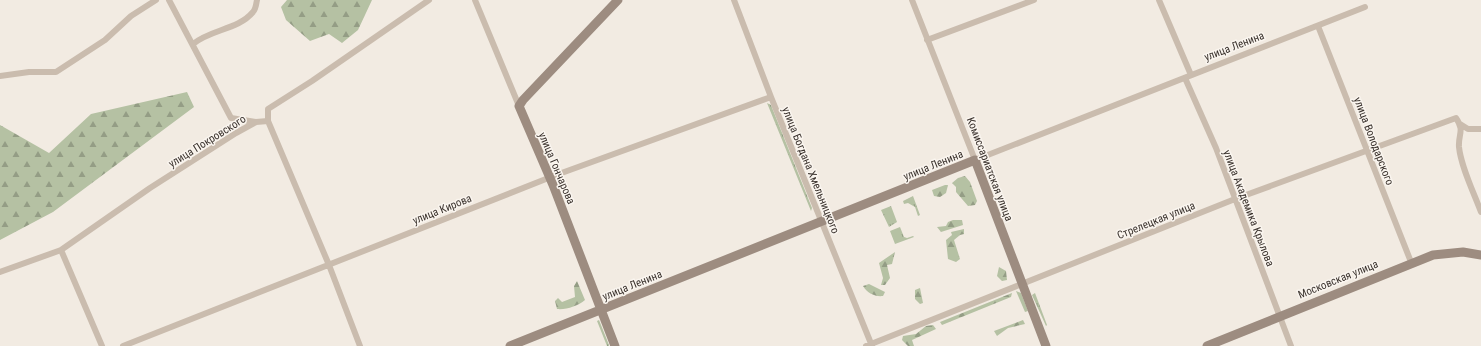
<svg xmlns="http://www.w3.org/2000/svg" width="1481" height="346" viewBox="0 0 1481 346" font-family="'Roboto Condensed',sans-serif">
  <defs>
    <pattern id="grass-tufts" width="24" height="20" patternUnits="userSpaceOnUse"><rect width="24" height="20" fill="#b5c1a3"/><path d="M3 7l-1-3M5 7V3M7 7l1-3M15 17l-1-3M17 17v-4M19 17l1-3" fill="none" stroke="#949d85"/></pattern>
    <pattern id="forest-firs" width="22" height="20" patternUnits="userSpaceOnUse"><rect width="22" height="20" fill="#b5c1a3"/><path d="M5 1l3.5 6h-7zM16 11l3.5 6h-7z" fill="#949d85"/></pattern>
  </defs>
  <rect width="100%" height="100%" fill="#f2ebe2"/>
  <!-- grass -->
  <path fill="url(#grass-tufts)" d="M767 103 771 105 812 208 811 211Z
    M913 196 920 215 918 216 915 207 908 203 904 204 903 201Z
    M891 206 897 222 889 227 881 210Z
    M900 227 904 237 907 238 913 236 914 237 895 244 890 231Z
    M1016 291 1021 293 1028 311 1025 312Z
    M1035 293 1047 325 1046 326 1032 295Z
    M599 320 609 345V346H607L597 321Z"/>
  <!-- forest -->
  <path fill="url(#forest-firs)" d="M287 0H372L358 30 342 43 329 34 310 41 286 20 281 7Z
    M187 92 194 107 53 212 0 240V125L49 153 91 114Z
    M965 176 970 182 977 201 975 205 968 206 956 192V187L952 183 958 178Z
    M945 185H948L946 193 940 197 934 196 932 190Z
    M953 220H962L963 225 941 232 937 227 946 226 948 222Z
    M964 229V234L960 235 954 240 960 259 956 262 948 259 946 240 952 235 951 232Z
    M895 252 892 264 887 265 890 278 885 285H881L883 278 879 263Z
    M999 267 1006 271 1007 280 1002 281 997 276Z
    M577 281 585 300C578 306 566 310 557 309L555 301 558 298 562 302 575 297 574 286Z
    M869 284 885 292 883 296C875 297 867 293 863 286Z
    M920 288 923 303 920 304 915 299V290Z
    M1012 293 1011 297 942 325 940 322Z
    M1023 320 1025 324 1008 328 997 336 994 331Z
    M933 325 936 329 912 340 914 346H908L902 340 903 336 916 334 926 326Z"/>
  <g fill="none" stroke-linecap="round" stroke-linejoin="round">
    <!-- street -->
    <path stroke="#cabcae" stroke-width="6" d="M169 0 231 118 256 122
      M475 0 519 106
      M734 0 771 97 872 346
      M912 0 975 160 1365 7
      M1159 0 1191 75
      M1318 26 1411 262
      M927 40 1034 0
      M193 44C211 29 238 30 253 12 256 9 256 4 257 0
      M0 76 29 72H56L105 40 131 16 156 0
      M1185 78 1216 148 1291 346
      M268 121 329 265 360 346
      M1460 124 1468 129H1481
      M61 250 102 346
      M0 272 61 250 150 188 236 133 256 122 268 121V109L312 81 429 0
      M123 346 556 175 771 97
      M866 346 1235 199 1456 118C1465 131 1458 134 1459 147 1461 167 1474 193 1481 212"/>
    <!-- secondary -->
    <path stroke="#9d8c80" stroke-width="9" d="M510 346 975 160 1046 346
      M615 346 553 185 519 106 523 100 618 0
      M1207 346 1433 255 1463 252 1481 255"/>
  </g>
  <g text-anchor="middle" stroke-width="3" stroke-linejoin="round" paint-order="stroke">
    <!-- street labels -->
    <g font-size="11" fill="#39312c" stroke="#faf5ef">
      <text transform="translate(1234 46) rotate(-21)" y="4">улица Ленина</text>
      <text transform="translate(207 141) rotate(-32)" y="4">улица Покровского</text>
      <text transform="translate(1374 141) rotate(69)" y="4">улица Володарского</text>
      <text transform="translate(933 165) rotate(-22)" y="4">улица Ленина</text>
      <text transform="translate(557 168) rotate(67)" y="4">улица Гончарова</text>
      <text transform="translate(990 169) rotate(69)" y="4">Комиссариатская улица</text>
      <text transform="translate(811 170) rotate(68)" y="4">улица Богдана Хмельницкого</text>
      <text transform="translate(1249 208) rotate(69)" y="4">улица Академика Крылова</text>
      <text transform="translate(442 209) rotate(-22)" y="4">улица Кирова</text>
      <text transform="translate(1156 220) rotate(-22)" y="4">Стрелецкая улица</text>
      <text transform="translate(1338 279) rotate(-22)" y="4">Московская улица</text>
      <text transform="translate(632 285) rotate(-22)" y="4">улица Ленина</text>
    </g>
  </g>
</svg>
